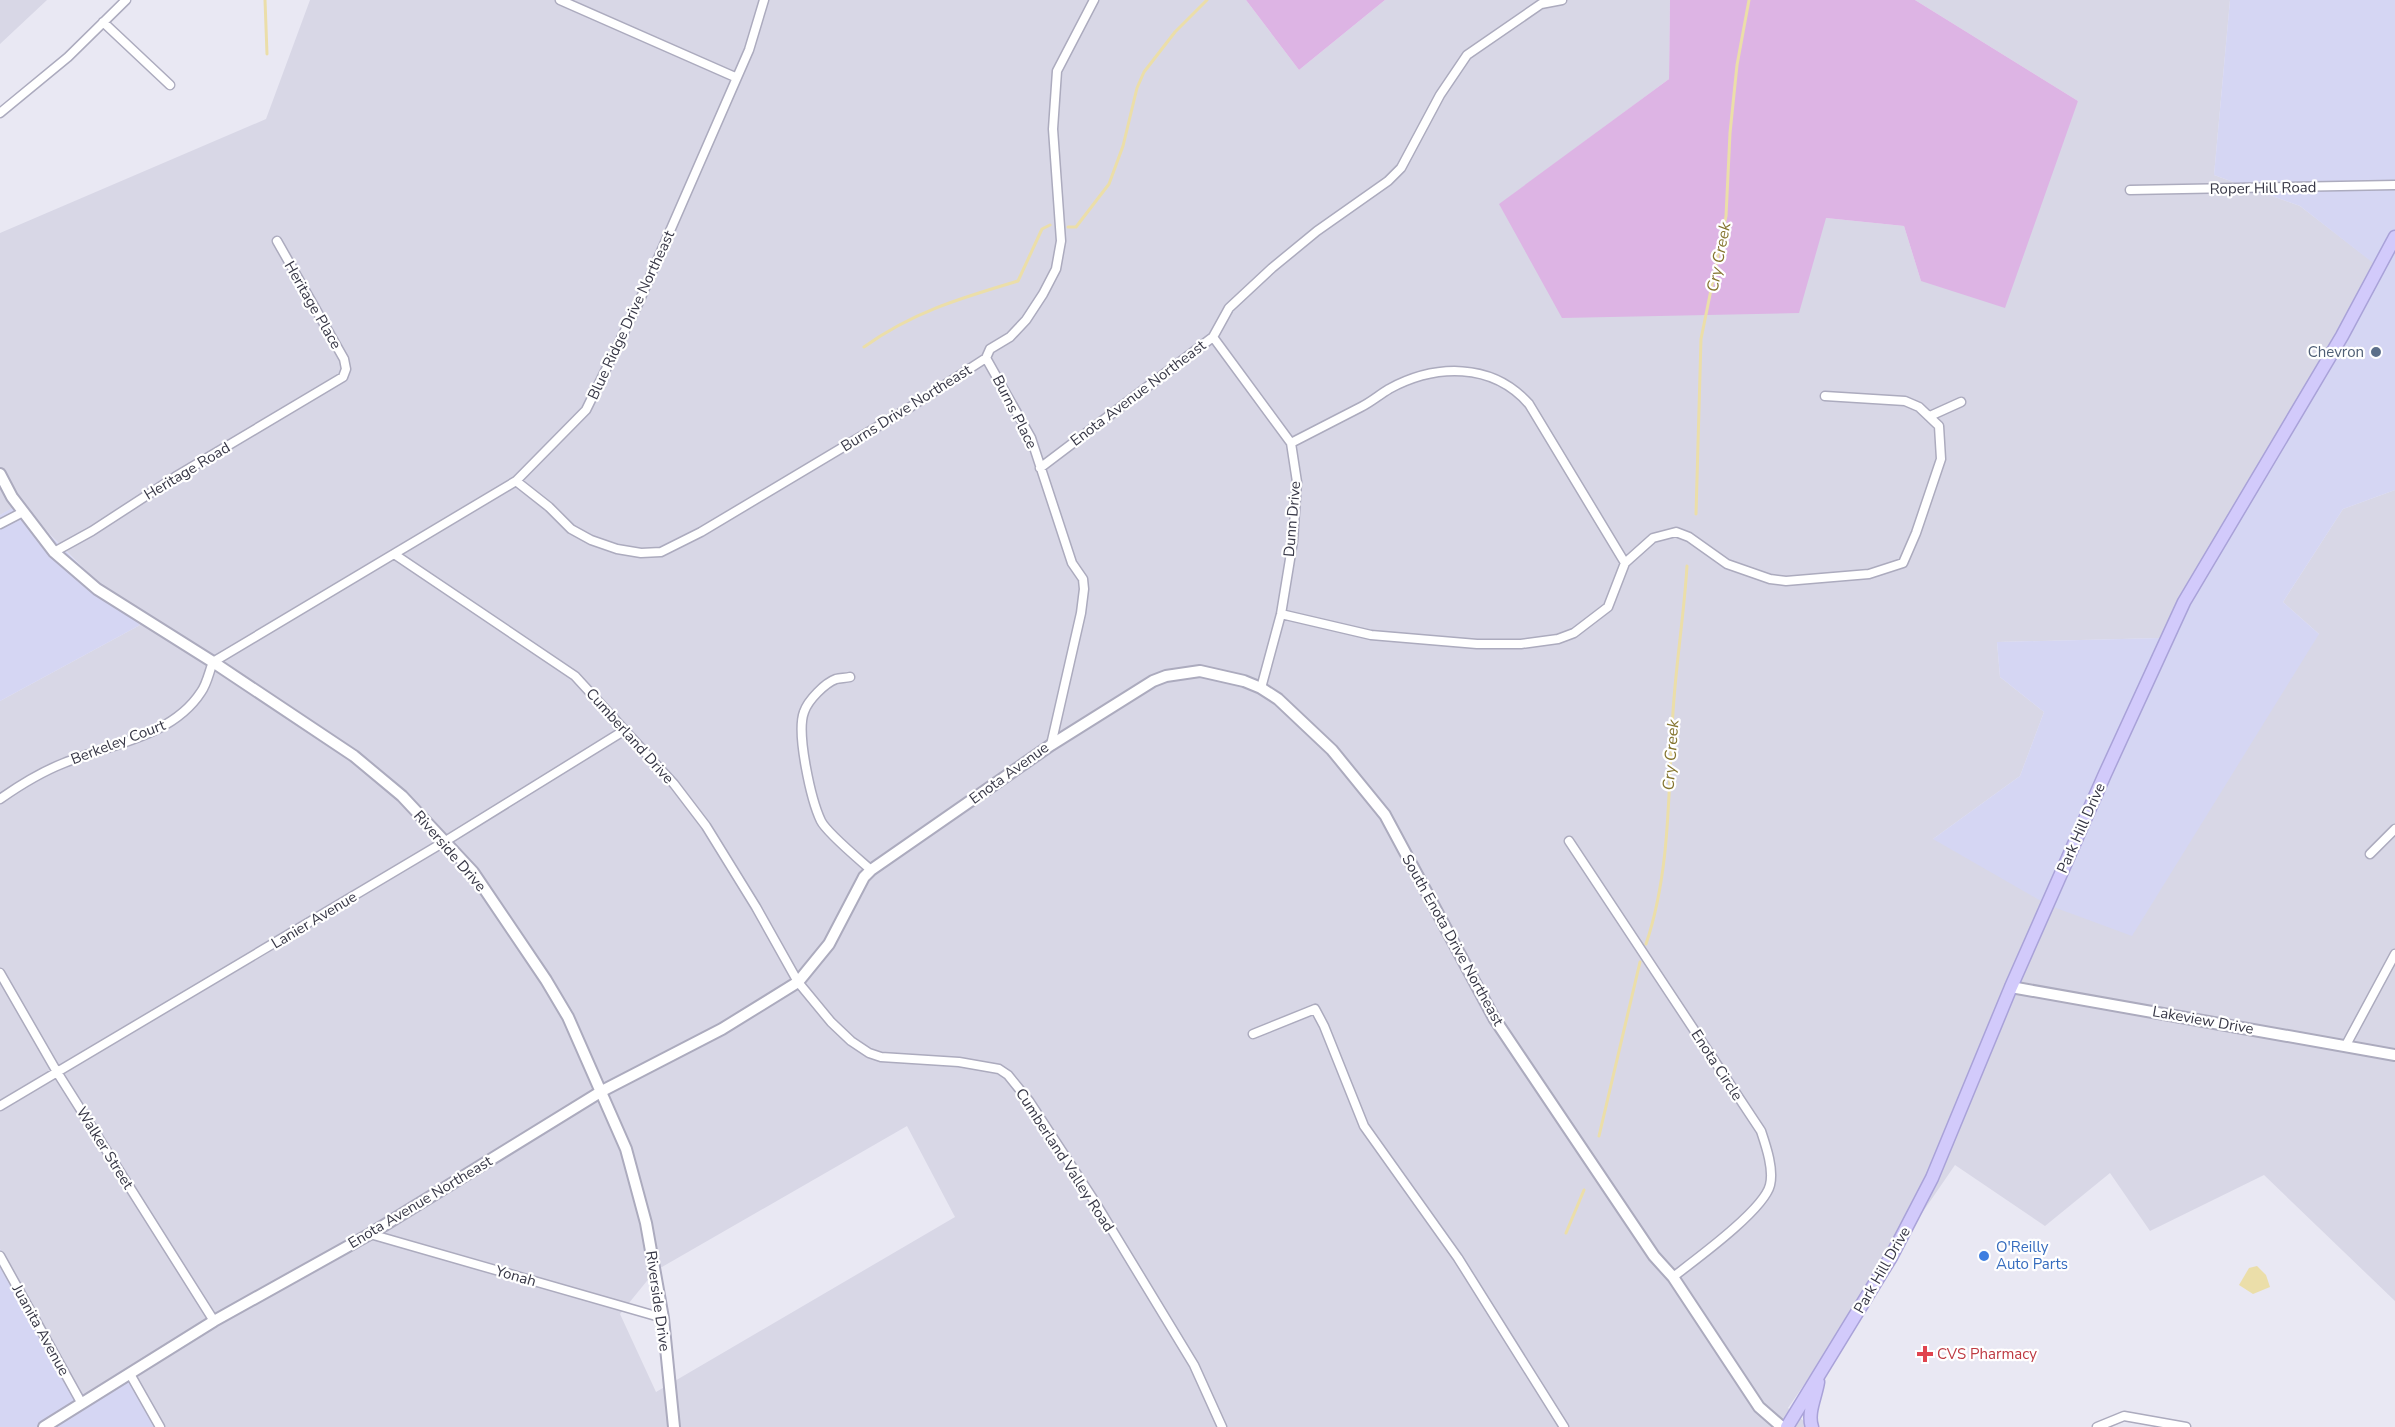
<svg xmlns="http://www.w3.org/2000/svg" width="2395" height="1427" viewBox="0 0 2395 1427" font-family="'Nunito Sans',sans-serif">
  <rect width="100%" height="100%" fill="#e9e8f3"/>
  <!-- residential -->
  <path fill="#d8d7e6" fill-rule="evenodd" d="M0 0H47L0 44Z
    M310 0H1246L1299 70 1385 0H1670L1669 79 1500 204 1826 218 1904 226 1921 281 2078 101 1915 0H2230L2214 175 2300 206 2383 270 2160 638 1997 642 2000 677 2044 712 2020 776 1933 839 2319 634 2283 602 2343 509 2395 490V1301L2264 1175 2150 1231 2110 1173 2045 1226 1955 1165 1788 1408 1811 1427H161L83 1399 0 1249V701L140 625 20 504 0 515V233L266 119ZM907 1126 955 1217 656 1392 620 1314 655 1271Z"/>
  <!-- commercial -->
  <path fill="#d5d6f3" d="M2230 0H2395V490L2343 509 2283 602 2319 634 2132 936 2048 905 1933 839 2020 776 2044 712 2000 677 1997 642 2160 638 2382 270 2300 206 2214 175Z
    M19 504 140 625 0 701V515Z
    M0 1249 83 1398 128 1372 161 1427H0Z"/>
  <!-- green -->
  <path fill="#ddb4e4" d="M1246 0H1385L1299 70Z
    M1670 0H1915L2078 101 2005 308 1921 281 1904 226 1826 218 1799 313 1562 318 1499 204 1669 79Z"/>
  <!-- water -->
  <path fill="#ebdea9" d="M2257 1266 2266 1275 2270 1287 2253 1294 2239 1285 2249 1268Z"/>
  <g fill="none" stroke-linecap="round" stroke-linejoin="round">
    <!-- stream -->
    <path stroke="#ebdea9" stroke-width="3" d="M265 0 267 54
      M1068 227H1076L1109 184 1123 146 1137 88 1144 72 1175 32 1207 0
      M864 347C913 312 961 298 1018 281L1042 229 1050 225
      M1696 514 1701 339 1726 216 1730 133 1737 65 1749 0
      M1646 944C1671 870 1668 789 1673 712 1676 663 1684 615 1687 566
      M1599 1136 1640 962
      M1566 1233 1584 1190"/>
    <defs>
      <path id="minor" d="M560 0 735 77
        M103 22 170 85
        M0 113 68 57 126 0
        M2130 190 2395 185
        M1213 337 1291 443 1297 482 1293 541 1281 614 1261 688
        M986 358 1031 438 1072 563 1083 579 1084 589 1081 613 1051 745
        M1930 416 1961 402
        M1040 468 1213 337 1229 308 1272 268 1317 231 1388 181 1401 168 1440 95 1467 55 1541 4 1562 0
        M516 481 549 507 571 529 591 540 617 549 641 553 661 552 701 532 912 406 986 358 990 349 1010 337 1026 320 1043 294 1056 269 1061 241 1053 129 1057 71 1094 0
        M0 524 23 512
        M54 552 92 531 175 477 343 377 346 369 344 359 277 241
        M394 554 575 676 674 784 706 826 756 907 798 982 831 1022 851 1041 869 1053 881 1057 959 1062 999 1069 1008 1075 1029 1101 1095 1202 1194 1365 1222 1427
        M1625 563 1653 538 1676 532 1689 537 1727 564 1770 579 1786 581 1869 574 1903 563 1916 533 1941 459 1939 426 1919 407 1905 401 1825 396
        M1281 614 1371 635 1477 644H1521L1558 639 1574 633 1608 607 1625 563 1529 404C1492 362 1435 364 1389 389 1379 395 1371 402 1361 407 1338 419 1314 431 1291 443
        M850 677C846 678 840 678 836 679 825 683 808 700 804 712 796 733 811 800 821 821 827 833 860 860 871 870
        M0 799C20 785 41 772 64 763 110 744 172 737 201 692 207 684 209 672 213 662L516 481 586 410 639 302 749 50 764 0
        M1569 841 1761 1131C1766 1146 1774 1169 1770 1185 1764 1210 1695 1260 1673 1277
        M2370 854 2395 829
        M0 973 57 1072 214 1321
        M1253 1034 1315 1009 1324 1026 1364 1126 1458 1258 1564 1427
        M2346 1045 2395 954
        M0 1106 444 842 625 730
        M370 1234 663 1318
        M0 1256 82 1404
        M130 1374 160 1427
        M2097 1427 2124 1416 2186 1427"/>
      <path id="tertiary" d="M0 474 12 497 54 552 97 589 213 662 354 756 402 796 473 872 546 980 568 1017 626 1149 646 1223 663 1318 674 1427
        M2011 987 2395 1055
        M44 1427 214 1321 370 1234 602 1091 722 1029 798 982 829 944 864 877 871 870 1051 745 1153 681 1166 676 1200 671 1244 681 1261 688 1278 699 1332 750 1385 815 1494 1018 1654 1256 1673 1277 1759 1407 1782 1427"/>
      <path id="secondary" d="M1787 1427 1891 1257 1932 1178 2011 987 2105 774 2184 602 2342 336 2395 237
        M1812 1427C1807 1413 1816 1396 1818 1382"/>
    </defs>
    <!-- minor casing -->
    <use href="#minor" stroke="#acabbe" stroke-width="11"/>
    <!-- tertiary casing -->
    <use href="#tertiary" stroke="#acabbe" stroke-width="14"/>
    <!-- secondary casing -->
    <use href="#secondary" stroke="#a9a2d8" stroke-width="15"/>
    <!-- minor -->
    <use href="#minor" stroke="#fff" stroke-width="8"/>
    <!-- tertiary -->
    <use href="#tertiary" stroke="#fff" stroke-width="10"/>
    <!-- secondary -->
    <use href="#secondary" stroke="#d2cafb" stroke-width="12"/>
  </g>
  <!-- markers -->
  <circle fill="#5c6f8a" stroke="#fff" stroke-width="2" cx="2376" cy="352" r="6"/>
  <circle fill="#3f7fe0" stroke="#fff" stroke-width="2" cx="1984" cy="1256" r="6"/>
  <path fill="#e0444e" stroke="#fff" stroke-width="2" d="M1922 1345h6v6h6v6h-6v6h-6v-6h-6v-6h6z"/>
  <g text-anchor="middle" stroke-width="4.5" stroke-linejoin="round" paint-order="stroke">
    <!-- street labels -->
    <g font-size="15" fill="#373746" stroke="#fff">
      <text transform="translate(2263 188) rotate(-1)" y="5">Roper Hill Road</text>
      <text transform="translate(313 305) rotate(60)" y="5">Heritage Place</text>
      <text transform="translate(631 315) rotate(-65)" y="5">Blue Ridge Drive Northeast</text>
      <text transform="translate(1138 393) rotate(-37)" y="5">Enota Avenue Northeast</text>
      <text transform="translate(906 408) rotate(-32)" y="5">Burns Drive Northeast</text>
      <text transform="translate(1015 412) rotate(63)" y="5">Burns Place</text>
      <text transform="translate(187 471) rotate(-31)" y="5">Heritage Road</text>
      <text transform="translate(1292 519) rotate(-85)" y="5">Dunn Drive</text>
      <text transform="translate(630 736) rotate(48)" y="5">Cumberland Drive</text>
      <text transform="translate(118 742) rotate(-21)" y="5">Berkeley Court</text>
      <text transform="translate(1009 773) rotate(-36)" y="5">Enota Avenue</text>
      <text transform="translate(2081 828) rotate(-66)" y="5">Park Hill Drive</text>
      <text transform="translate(450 851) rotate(49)" y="5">Riverside Drive</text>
      <text transform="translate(314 920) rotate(-31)" y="5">Lanier Avenue</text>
      <text transform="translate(1453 940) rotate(61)" y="5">South Enota Drive Northeast</text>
      <text transform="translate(2203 1020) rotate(10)" y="5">Lakeview Drive</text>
      <text transform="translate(1717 1065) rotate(57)" y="5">Enota Circle</text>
      <text transform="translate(105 1148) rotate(58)" y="5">Walker Street</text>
      <text transform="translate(1065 1160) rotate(57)" y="5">Cumberland Valley Road</text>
      <text transform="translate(420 1202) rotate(-31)" y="5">Enota Avenue Northeast</text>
      <text transform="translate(1882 1270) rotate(-60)" y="5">Park Hill Drive</text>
      <text transform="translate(516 1276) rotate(16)" y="5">Yonah</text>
      <text transform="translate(658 1301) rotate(82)" y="5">Riverside Drive</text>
      <text transform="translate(41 1330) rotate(61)" y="5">Juanita Avenue</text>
    </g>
    <!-- service labels -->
    <g font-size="15" fill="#4e5e75" stroke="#fff" text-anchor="end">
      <text x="2364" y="357">Chevron</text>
    </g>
    <!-- shop labels -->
    <g font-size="15" fill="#366cbe" stroke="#fff" text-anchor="start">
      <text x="1996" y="1252">O'Reilly<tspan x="1996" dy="17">Auto Parts</tspan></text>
    </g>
    <!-- health labels -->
    <g font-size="15" fill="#be3a42" stroke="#fff" text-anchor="start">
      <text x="1937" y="1359">CVS Pharmacy</text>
    </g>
    <!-- water labels -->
    <g font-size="16" font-style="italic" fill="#84742e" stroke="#fff">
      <text transform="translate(1718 257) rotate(-79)" y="6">Cry Creek</text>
      <text transform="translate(1670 755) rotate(-86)" y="6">Cry Creek</text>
    </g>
  </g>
</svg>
